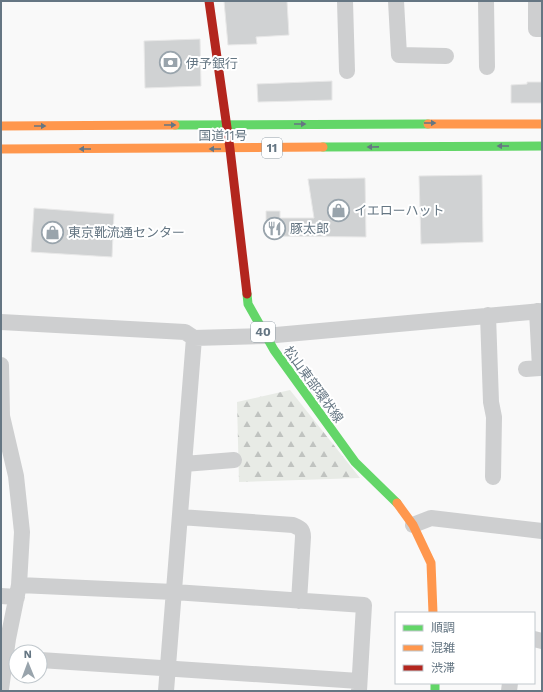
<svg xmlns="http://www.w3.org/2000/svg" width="543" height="692" viewBox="0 0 543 692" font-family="'Work Sans','Noto Sans JP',sans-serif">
  <defs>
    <pattern id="forest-firs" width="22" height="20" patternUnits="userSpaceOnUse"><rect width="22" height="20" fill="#e8ebe6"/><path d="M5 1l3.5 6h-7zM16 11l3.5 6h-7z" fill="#c0c3c0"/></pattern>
  </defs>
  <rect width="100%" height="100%" fill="#f9f9f9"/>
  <!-- forest -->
  <path fill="url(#forest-firs)" d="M290 390 360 478 239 482 237 402Z"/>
  <!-- building -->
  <path fill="#d0d2d3" stroke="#e8e8e8" d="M224 1H287L289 35 256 37 257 44 228 45Z
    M200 39 201 86 145 88 144 41Z
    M332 81V100L258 102 257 84Z
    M527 82H542V103H511V85L527 84Z
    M482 175 483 242 421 244 419 176Z
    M365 178 366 237 266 236V211H280V218H314L308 179Z
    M34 208 114 214 112 257 31 252Z"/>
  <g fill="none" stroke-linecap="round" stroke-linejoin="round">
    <!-- street -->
    <path stroke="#cecfd0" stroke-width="16" d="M345 1 347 71
      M396 1 399 55 446 56
      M486 1 487 67
      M536 1V29H542
      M488 315 491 402 494 417 493 477
      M1 322 185 332 194 338 265 336 542 311
      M1 365 2 416 16 476 22 532 19 585 8 639 1 689
      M526 369 540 368 537 311
      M184 464 234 460
      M180 517 293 525C300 528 303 529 303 537L299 601
      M413 525 431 518 542 531
      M19 585 174 592 364 605 359 691
      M1 596 17 597
      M534 639 542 641
      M40 660 359 681
      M166 691 194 338
      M509 691 510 683"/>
    <!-- fast -->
    <path stroke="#63d668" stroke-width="9" d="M175 125 428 124
      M323 147 542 146
      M247 294 248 304 274 350 355 462 397 503
      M435 683V691"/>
    <!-- slow -->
    <path stroke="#ff974d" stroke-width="9" d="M428 124H542
      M1 126 175 125
      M1 149 323 147
      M397 503 413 525 431 563 433 613"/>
    <!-- jam -->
    <path stroke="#b3261e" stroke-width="9" d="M209 1 230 149 247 294"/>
  </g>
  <!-- one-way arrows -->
  <defs><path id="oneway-solid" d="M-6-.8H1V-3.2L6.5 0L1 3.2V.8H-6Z"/></defs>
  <g fill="#657683">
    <use href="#oneway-solid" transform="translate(430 123)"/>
    <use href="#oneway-solid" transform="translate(300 124)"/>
    <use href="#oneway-solid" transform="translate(170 125)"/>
    <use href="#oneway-solid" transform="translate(40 126)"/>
    <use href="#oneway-solid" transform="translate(503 146) rotate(180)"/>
    <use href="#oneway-solid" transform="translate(373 147) rotate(179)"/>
    <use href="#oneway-solid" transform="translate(85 149) rotate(180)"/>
    <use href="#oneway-solid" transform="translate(215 149) rotate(180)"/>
  </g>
  <!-- icons -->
  <defs>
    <symbol id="bank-ring" viewBox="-11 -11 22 22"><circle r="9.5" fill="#fff" stroke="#99a4ac" stroke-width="1.5"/><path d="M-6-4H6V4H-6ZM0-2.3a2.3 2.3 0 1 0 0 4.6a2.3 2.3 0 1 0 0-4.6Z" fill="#99a4ac"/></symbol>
    <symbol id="shop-ring" viewBox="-11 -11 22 22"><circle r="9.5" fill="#fff" stroke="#99a4ac" stroke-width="1.5"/><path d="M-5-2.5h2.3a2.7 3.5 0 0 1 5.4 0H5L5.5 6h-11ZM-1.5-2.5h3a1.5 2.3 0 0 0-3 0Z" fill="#99a4ac"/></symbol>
    <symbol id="restaurant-ring" viewBox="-11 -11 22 22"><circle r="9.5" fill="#fff" stroke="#99a4ac" stroke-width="1.5"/><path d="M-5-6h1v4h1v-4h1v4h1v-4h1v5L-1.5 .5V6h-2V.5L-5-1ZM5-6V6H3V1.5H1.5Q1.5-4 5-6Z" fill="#99a4ac"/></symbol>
  </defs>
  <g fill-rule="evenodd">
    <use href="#bank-ring" x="158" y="50" width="25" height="25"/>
    <use href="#shop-ring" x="326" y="198" width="25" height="25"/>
    <use href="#restaurant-ring" x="262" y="216" width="25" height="25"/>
    <use href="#shop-ring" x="40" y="220" width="25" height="25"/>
  </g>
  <g text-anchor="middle" stroke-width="4" stroke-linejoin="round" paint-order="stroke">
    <!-- shield labels -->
    <g fill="#fff" stroke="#939fa8" stroke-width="1">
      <rect x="262" y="138" width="20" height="20" rx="3"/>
      <rect x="251" y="322" width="24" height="20" rx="3"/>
    </g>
    <g font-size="12" font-weight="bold" fill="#657683">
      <text x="272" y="152">11</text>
      <text x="263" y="336">40</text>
    </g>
    <!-- poi labels -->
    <g font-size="13" fill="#657683" stroke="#fff" text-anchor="start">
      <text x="186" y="68">伊予銀行</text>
      <text x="354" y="215">イエローハット</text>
      <text x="290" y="233">豚太郎</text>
      <text x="68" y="237">東京靴流通センター</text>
    </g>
    <!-- street labels -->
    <g font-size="13" fill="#657683" stroke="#fff">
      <text x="223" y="140">国道11号</text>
      <text transform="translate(314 384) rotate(54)" y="5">松山東部環状線</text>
    </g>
  </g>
  <!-- border -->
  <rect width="543" height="692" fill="none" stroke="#657683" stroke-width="4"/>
  <!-- legend -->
  <rect x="395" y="612" width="140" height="72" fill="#ffffff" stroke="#c1c8cd"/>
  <rect x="403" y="625" width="20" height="6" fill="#63d668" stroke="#c1c8cd"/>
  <text x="431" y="632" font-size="12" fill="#657683">順調</text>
  <rect x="403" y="645" width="20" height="6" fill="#ff974d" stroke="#c1c8cd"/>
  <text x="431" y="652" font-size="12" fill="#657683">混雑</text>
  <rect x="403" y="665" width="20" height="6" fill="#b3261e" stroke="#c1c8cd"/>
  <text x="431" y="672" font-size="12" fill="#657683">渋滞</text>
  <!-- north arrow -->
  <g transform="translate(28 664) rotate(359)"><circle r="19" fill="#ffffff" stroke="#c1c8cd"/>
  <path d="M0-3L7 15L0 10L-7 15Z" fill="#99a4ac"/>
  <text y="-6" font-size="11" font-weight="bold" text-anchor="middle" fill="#657683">N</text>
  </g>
</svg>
